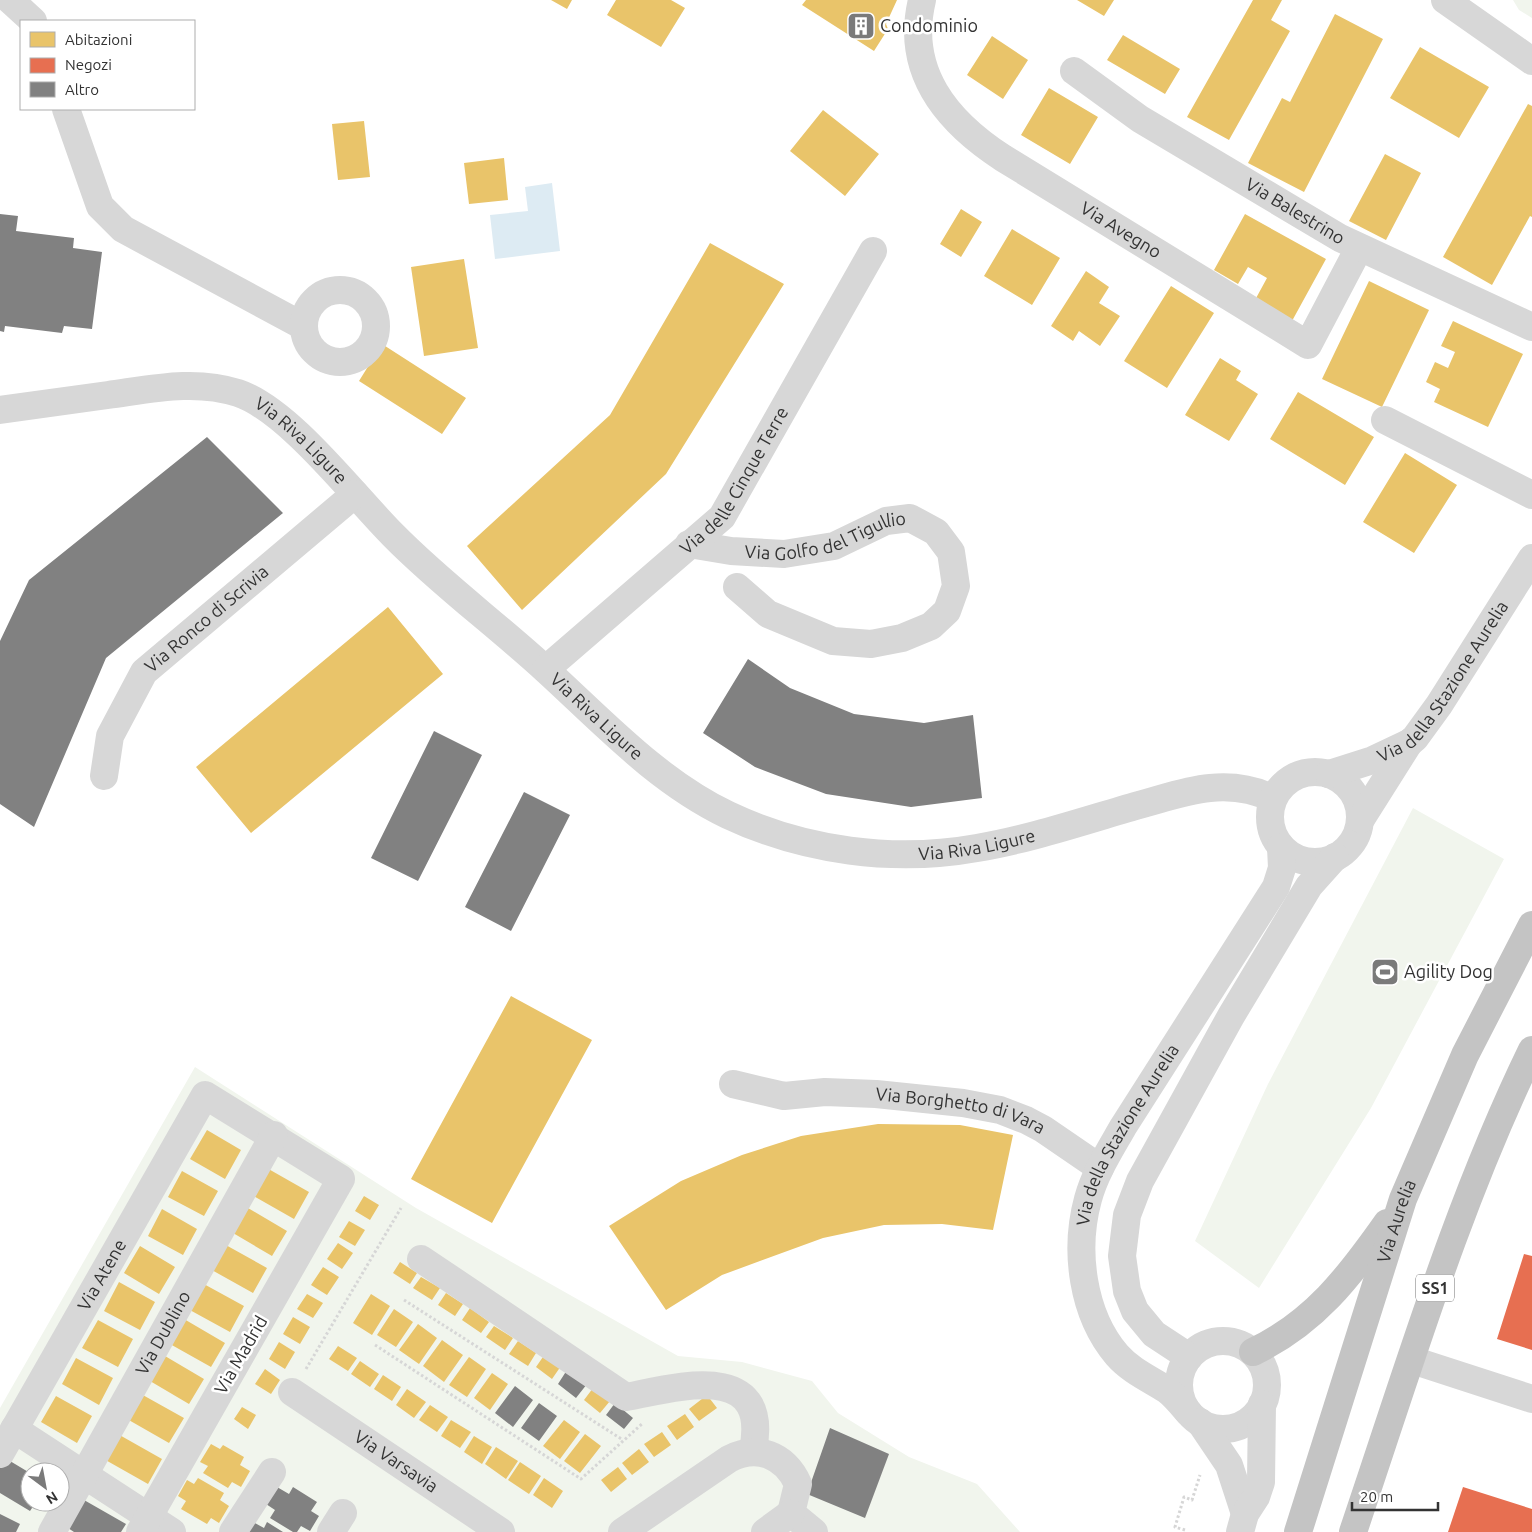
<svg xmlns="http://www.w3.org/2000/svg" width="1532" height="1532" viewBox="0 0 1532 1532" font-family="Ubuntu,sans-serif">
  <rect width="100%" height="100%" fill="#fff"/>
  <!-- green -->
  <path fill="#f1f5ed" fill-rule="evenodd" d="M1513 0H1532V18L1519 10Z
    M1413 808 1504 859 1371 1108 1259 1288 1195 1241 1268 1084Z
    M195 1067 416 1208 678 1356 742 1362 812 1381 838 1413 909 1457 977 1484 1020 1532H0V1408ZM30 1472H60V1502H30Z"/>
  <!-- water -->
  <path fill="#ddebf3" d="M552 183 560 251 495 259 490 215 528 211 525 187Z"/>
  <!-- homes -->
  <path fill="#e9c46a" d="M551 0H572L567 9Z
    M616 0H671L685 8 661 47 607 15Z
    M806 0H897L886 24 888 29 874 51 802 5Z
    M1077 0H1114L1104 16Z
    M1253 0H1282L1271 20 1290 31 1229 140 1187 117Z
    M1335 14 1383 39 1304 192 1248 163 1282 98 1290 102Z
    M1123 35 1180 69 1165 94 1107 60Z
    M992 36 1028 60 1003 99 967 75Z
    M1420 47 1489 87 1459 138 1390 98Z
    M1049 88 1098 117 1070 164 1021 135Z
    M1528 104 1532 106V217L1530 216 1492 285 1443 257Z
    M823 110 879 154 845 196 790 151Z
    M364 121 370 177 338 180 332 124Z
    M1385 154 1421 173 1386 240 1349 221Z
    M504 158 508 200 469 204 464 163Z
    M961 209 982 222 961 257 940 244Z
    M1245 214 1326 259 1292 321 1255 300 1267 278 1248 267 1238 284 1214 270Z
    M1012 229 1060 258 1032 305 984 276Z
    M710 243 784 284 666 474 522 610 467 546 610 415Z
    M464 259 478 348 424 356 411 267Z
    M1086 271 1109 287 1099 303 1120 316 1100 346 1079 331 1073 341 1051 326Z
    M1369 281 1429 310 1382 407 1322 379Z
    M1171 286 1214 313 1167 388 1124 361Z
    M1453 321 1523 354 1488 427 1434 402 1440 389 1426 382 1435 362 1448 368 1455 352 1441 346Z
    M382 344 466 398 442 434 359 381Z
    M1220 358 1241 371 1236 380 1258 394 1229 441 1185 415Z
    M1298 392 1374 437 1345 485 1270 439Z
    M1405 453 1457 485 1414 553 1363 522Z
    M388 607 443 674 251 833 196 767Z
    M511 996 592 1040 492 1223 411 1179Z
    M878 1124 960 1125 1013 1135 993 1230 942 1224 884 1225 823 1238 722 1275 666 1310 609 1226 681 1181 742 1155 801 1136Z
    M207 1130 241 1150 225 1179 190 1159Z
    M265 1167 309 1192 294 1219 250 1194Z
    M182 1171 218 1191 204 1216 168 1197Z
    M364 1196 379 1205 370 1220 355 1211Z
    M248 1208 287 1231 272 1256 233 1233Z
    M162 1209 197 1229 183 1255 148 1236Z
    M349 1221 365 1230 355 1246 339 1237Z
    M338 1243 353 1253 342 1269 327 1259Z
    M224 1244 267 1268 253 1293 210 1269Z
    M140 1246 175 1267 159 1294 124 1273Z
    M400 1262 417 1273 410 1284 393 1273Z
    M323 1267 339 1277 327 1295 311 1285Z
    M421 1277 440 1288 432 1300 413 1288Z
    M119 1282 155 1302 140 1330 104 1311Z
    M202 1283 244 1306 230 1332 188 1309Z
    M446 1293 463 1304 455 1316 438 1305Z
    M307 1294 323 1303 313 1318 297 1309Z
    M371 1294 390 1306 372 1335 353 1323Z
    M470 1308 489 1322 481 1333 462 1320Z
    M394 1309 413 1322 396 1347 377 1335Z
    M293 1317 310 1327 300 1344 283 1334Z
    M184 1319 225 1343 211 1367 170 1344Z
    M98 1320 133 1339 118 1367 82 1348Z
    M418 1324 437 1338 419 1364 399 1350Z
    M494 1326 513 1338 505 1350 486 1337Z
    M442 1340 463 1355 444 1382 423 1366Z
    M518 1341 536 1353 528 1366 509 1354Z
    M279 1342 295 1352 285 1369 269 1359Z
    M338 1346 357 1358 348 1371 329 1359Z
    M545 1354 561 1366 552 1379 536 1367Z
    M165 1356 204 1379 189 1404 150 1381Z
    M469 1357 486 1369 467 1397 449 1385Z
    M76 1358 113 1378 99 1405 62 1384Z
    M360 1361 379 1374 370 1387 351 1374Z
    M265 1369 280 1380 271 1394 255 1384Z
    M492 1373 508 1384 490 1410 474 1398Z
    M383 1375 401 1387 392 1401 374 1389Z
    M593 1388 610 1401 600 1413 584 1400Z
    M407 1389 426 1402 414 1418 396 1405Z
    M141 1394 184 1418 169 1443 127 1419Z
    M707 1395 717 1408 699 1421 689 1409Z
    M56 1396 92 1416 77 1443 41 1422Z
    M430 1405 448 1417 437 1432 419 1420Z
    M242 1407 256 1415 248 1429 234 1419Z
    M685 1414 694 1427 677 1440 667 1426Z
    M451 1420 471 1432 460 1448 441 1436Z
    M564 1420 580 1432 560 1459 543 1446Z
    M662 1432 671 1445 654 1457 644 1444Z
    M116 1433 162 1459 148 1484 102 1458Z
    M585 1434 601 1446 580 1473 564 1461Z
    M474 1436 492 1447 482 1464 464 1452Z
    M211 1444 220 1449 223 1445 244 1457 240 1465 250 1471 241 1487 232 1482 228 1488 203 1473 208 1466 200 1462Z
    M496 1447 518 1461 506 1479 485 1464Z
    M639 1449 649 1462 632 1475 622 1463Z
    M520 1462 541 1476 529 1494 508 1480Z
    M618 1467 627 1479 611 1492 601 1480Z
    M198 1478 224 1493 220 1500 229 1506 219 1523 211 1518 207 1524 181 1509 186 1501 178 1496 187 1480 194 1484Z
    M544 1478 563 1491 552 1508 533 1495Z"/>
  <!-- shops -->
  <path fill="#e76f51" d="M1524 1254 1532 1256V1350L1497 1339Z
    M1463 1487 1532 1509V1532H1448Z"/>
  <!-- building -->
  <path fill="#818181" d="M0 214 18 216 16 231 74 238 73 248 102 252 92 329 64 326 62 333 5 326 4 332 0 331Z
    M207 437 283 513 106 658 34 827 0 804V641L29 580Z
    M748 659 790 688 854 714 924 723 973 715 982 798 911 807 826 794 755 767 703 733Z
    M434 731 482 755 418 881 371 858Z
    M524 792 570 815 511 931 465 907Z
    M567 1370 587 1384 576 1398 558 1384Z
    M515 1386 533 1400 513 1427 495 1413Z
    M539 1403 557 1416 539 1441 521 1428Z
    M615 1403 633 1418 624 1429 606 1415Z
    M830 1428 889 1454 865 1518 807 1494Z
    M5 1458 30 1473V1502H36L30 1511 0 1493V1466Z
    M277 1487 289 1494 293 1487 317 1502 311 1511 319 1516 310 1531 301 1526 297 1532H293L270 1518 275 1510 266 1504Z
    M84 1500 126 1524 121 1532H74L68 1528Z
    M0 1514 20 1524 16 1532H0Z
    M253 1522 264 1528 267 1522 283 1532H247Z"/>
  <g fill="none" stroke-linecap="round" stroke-linejoin="round">
    <!-- path -->
    <path stroke="#d6d6d6" stroke-width="3" stroke-dasharray="2.5 2.5" stroke-linecap="butt" d="M404 1300 623 1440
      M375 1345 581 1479 643 1423
      M306 1369 401 1208
      M1185 1530 1175 1527 1184 1497 1192 1500 1200 1475"/>
    <!-- minor -->
    <g stroke="#d7d7d7" stroke-width="28">
      <path d="M10 0 33 21"/>
      <path id="s1" d="M922 0C905 71 946 121 1003 158L1308 345 1359 248"/>
      <path d="M1445 0 1532 61"/>
      <path id="s2" d="M1074 71 1140 119 1340 238 1532 327"/>
      <path d="M66 109 100 206 123 229 303 326"/>
      <circle cx="340" cy="326" r="36"/>
      <path id="s3" d="M0 410C36 405 72 400 108 395 152 389 195 379 238 393 289 410 354 496 393 535 440 583 496 624 546 670 603 722 657 781 728 815 804 851 894 863 977 848 1031 839 1086 820 1139 805 1162 799 1186 790 1210 788 1231 786 1254 789 1273 799"/>
      <path d="M1385 420 1532 495"/>
      <path id="s4" d="M689 544 731 551 784 554 834 546 886 521 910 518 936 532 951 552 956 586 947 611 931 626 902 638 871 644 833 641 768 614 737 587"/>
      <path id="s5" d="M546 669 722 517 873 251"/>
      <circle cx="1315" cy="817" r="45"/>
      <path id="s6" d="M1329 774 1373 760 1409 743 1415 738 1439 705 1532 558"/>
      <path id="s7" d="M104 776 110 736 144 672 355 494"/>
      <path d="M1361 819 1409 743"/>
      <path id="s8" d="M733 1084 784 1096 825 1092 876 1094 963 1103 1000 1110 1026 1120 1043 1129 1100 1168"/>
      <path d="M421 1259 626 1397C678 1387 771 1360 753 1450"/>
      <circle cx="1223" cy="1385" r="44"/>
      <path d="M1189 1357 1154 1334 1135 1311 1127 1291 1122 1256 1127 1215 1140 1181 1231 1016 1309 886 1335 857"/>
      <path d="M1412 1360 1532 1399"/>
      <path id="s9" d="M292 1392 501 1532"/>
      <path id="s10" d="M1188 1412C1182 1405 1175 1396 1167 1390 1150 1379 1131 1371 1117 1355 1082 1314 1074 1250 1088 1199 1095 1173 1110 1150 1123 1127L1276 887 1282 868 1281 847"/>
      <path d="M1200 1422 1229 1465 1245 1514"/>
      <path d="M14 1429 172 1532"/>
      <path id="s11" d="M0 1454 205 1095 341 1179 140 1532"/>
      <path id="s12" d="M52 1532 274 1135"/>
      <path d="M233 1532 272 1472"/>
      <path d="M331 1532 343 1513"/>
      <path d="M622 1532 729 1459C757 1444 785 1455 798 1484L791 1513 814 1532"/>
      <path d="M765 1532 791 1513"/>
      <path d="M1240 1532 1245 1514 1256 1497 1261 1482 1262 1404"/>
    </g>
    <!-- highway -->
    <g stroke="#c4c4c4" stroke-width="28">
      <path d="M1253 1352C1314 1323 1349 1277 1387 1223"/>
      <path id="s13" d="M1298 1532 1403 1199 1465 1055 1532 925"/>
      <path d="M1353 1532C1408 1370 1457 1204 1532 1050"/>
    </g>
  </g>
  <!-- icons -->
  <defs>
    <symbol id="building-square" viewBox="-11 -11 22 22"><rect x="-9" y="-9" width="18" height="18" rx="4" fill="#7a7a7a" stroke="#fff"/><path d="M-4-6H4V6H1V3H-1V6H-4ZM-2.5-4.3h1.7v1.8h-1.7ZM.8-4.3h1.7v1.8H.8ZM-2.5-1h1.7V.8h-1.7ZM.8-1h1.7V.8H.8Z" fill="#fff"/></symbol>
    <symbol id="stadium-square" viewBox="-11 -11 22 22"><rect x="-9" y="-9" width="18" height="18" rx="4" fill="#7a7a7a" stroke="#fff"/><path d="M0-5a6.5 5 0 1 0 0 10a6.5 5 0 1 0 0-10ZM-3.5-1.8h7v3.6h-7Z" fill="#fff"/></symbol>
  </defs>
  <g fill-rule="evenodd">
    <use href="#building-square" x="845" y="10" width="32" height="32"/>
    <use href="#stadium-square" x="1369" y="956" width="32" height="32"/>
  </g>
  <g text-anchor="middle" stroke-width="5" stroke-linejoin="round" paint-order="stroke">
    <!-- shield labels -->
    <rect fill="#fff" stroke="#707070" stroke-width="1" x="1416" y="1274.5" width="38" height="27" rx="4"/>
    <g font-size="16" font-weight="bold" fill="#333">
      <text x="1435" y="1294">SS1</text>
    </g>
    <!-- poi labels -->
    <g font-size="18" fill="#333" stroke="#fff" text-anchor="start">
      <text x="880" y="32">Condominio</text>
      <text x="1404" y="978">Agility Dog</text>
    </g>
    <!-- street labels -->
    <g font-size="18" fill="#333" stroke="#fff">
      <text dy="6" stroke="none"><textPath href="#s2" startOffset="262">Via Balestrino</textPath></text>
      <text dy="6" stroke="none"><textPath href="#s1" startOffset="329">Via Avegno</textPath></text>
      <text dy="6" stroke="none"><textPath href="#s3" startOffset="320">Via Riva Ligure</textPath></text>
      <text dy="6" stroke="none"><textPath href="#s5" startOffset="269">Via delle Cinque Terre</textPath></text>
      <text dy="6" stroke="none"><textPath href="#s4" startOffset="140">Via Golfo del Tigullio</textPath></text>
      <text dy="6" stroke="none"><textPath href="#s7" startOffset="195">Via Ronco di Scrivia</textPath></text>
      <text dy="6" stroke="none"><textPath href="#s6" startOffset="154">Via della Stazione Aurelia</textPath></text>
      <text dy="6" stroke="none"><textPath href="#s3" startOffset="725">Via Riva Ligure</textPath></text>
      <text dy="6" stroke="none"><textPath href="#s3" startOffset="1145">Via Riva Ligure</textPath></text>
      <text dy="6" stroke="none"><textPath href="#s8" startOffset="231">Via Borghetto di Vara</textPath></text>
      <text dy="6" stroke="none"><textPath href="#s10" startOffset="331">Via della Stazione Aurelia</textPath></text>
      <text dy="6" stroke="none"><textPath href="#s13" startOffset="326">Via Aurelia</textPath></text>
      <text dy="6" stroke="none"><textPath href="#s11" startOffset="206">Via Atene</textPath></text>
      <text dy="6" stroke="none"><textPath href="#s12" startOffset="228">Via Dublino</textPath></text>
      <text transform="translate(241 1355) rotate(-60)" y="6">Via Madrid</text>
      <text dy="6" stroke="none"><textPath href="#s9" startOffset="125">Via Varsavia</textPath></text>
    </g>
  </g>
  <!-- legend -->
  <rect x="20" y="20" width="175" height="90" fill="#ffffff" stroke="#adadad"/>
  <rect x="30" y="32" width="25" height="15" fill="#e9c46a" stroke="#adadad"/>
  <text x="65" y="45" font-size="15" fill="#333333">Abitazioni</text>
  <rect x="30" y="58" width="25" height="15" fill="#e76f51" stroke="#adadad"/>
  <text x="65" y="70" font-size="15" fill="#333333">Negozi</text>
  <rect x="30" y="82" width="25" height="15" fill="#818181" stroke="#adadad"/>
  <text x="65" y="95" font-size="15" fill="#333333">Altro</text>
  <!-- north arrow -->
  <g transform="translate(45 1487) rotate(148)"><circle r="24" fill="#ffffff" stroke="#adadad"/>
  <path d="M0-4L9 19L0 12L-9 19Z" fill="#7a7a7a"/>
  <text y="-8" font-size="14" font-weight="bold" text-anchor="middle" fill="#333333">N</text>
  </g>
  <!-- scale -->
  <path d="M1352 1502v8h86v-8" fill="none" stroke="#333333" stroke-width="2.5"/>
  <text x="1360" y="1502" font-size="15" fill="#333333" stroke="#ffffff" stroke-width="4" paint-order="stroke">20 m</text>
</svg>
